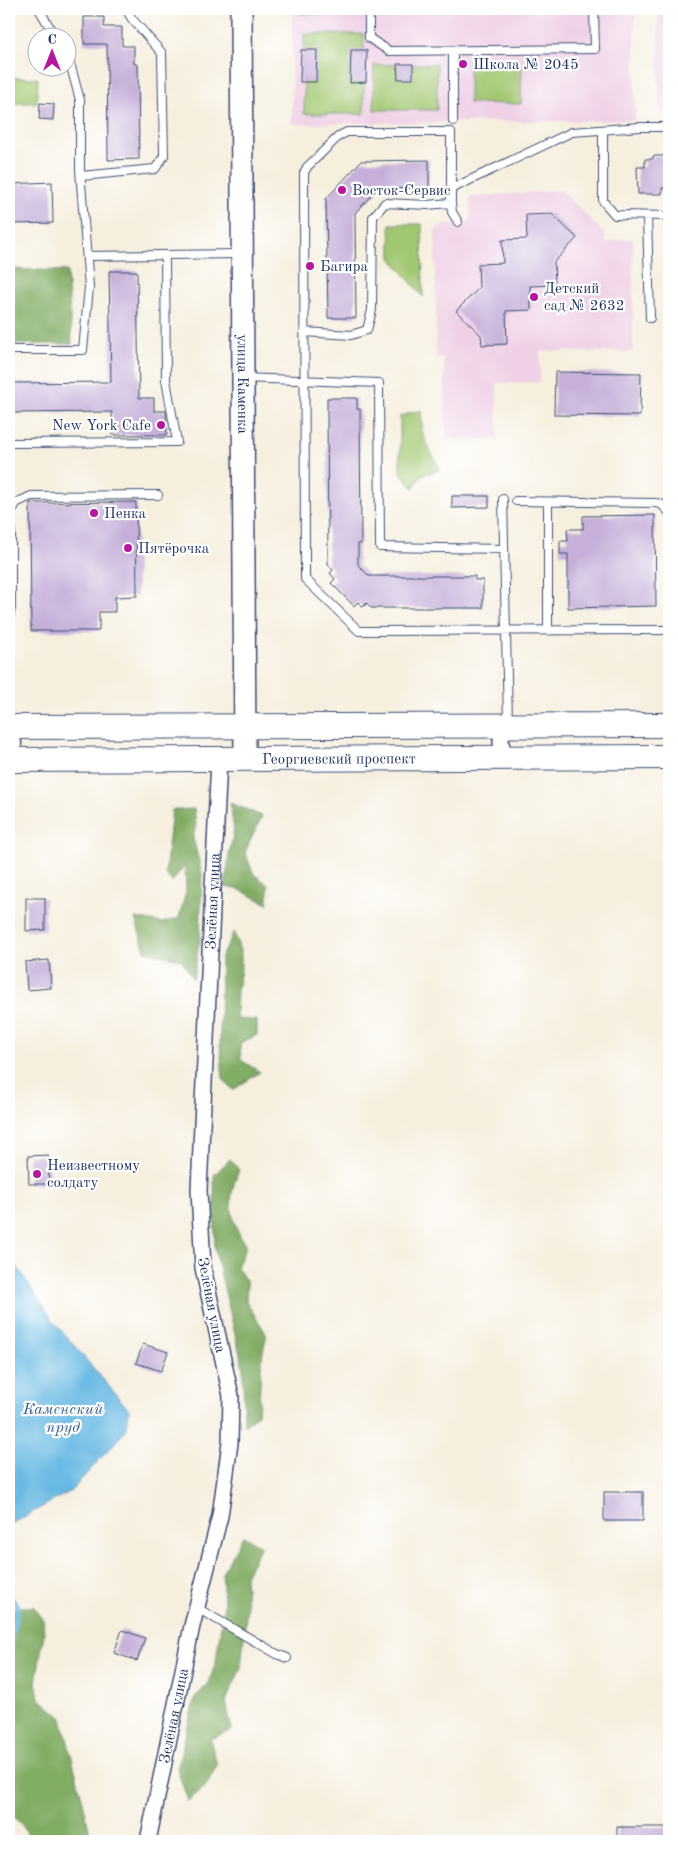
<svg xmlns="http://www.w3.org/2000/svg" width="678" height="1850" viewBox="0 0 678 1850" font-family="'Old Standard TT',serif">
  <rect width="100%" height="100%" fill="#fff"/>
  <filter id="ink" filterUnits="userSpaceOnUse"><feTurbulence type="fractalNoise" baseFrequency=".02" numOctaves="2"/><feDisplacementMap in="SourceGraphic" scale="10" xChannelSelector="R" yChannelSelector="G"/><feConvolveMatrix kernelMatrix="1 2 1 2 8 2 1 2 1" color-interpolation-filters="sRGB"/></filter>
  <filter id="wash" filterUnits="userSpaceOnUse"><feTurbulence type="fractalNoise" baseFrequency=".0096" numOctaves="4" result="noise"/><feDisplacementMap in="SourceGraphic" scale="20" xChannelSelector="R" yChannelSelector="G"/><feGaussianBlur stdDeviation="1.12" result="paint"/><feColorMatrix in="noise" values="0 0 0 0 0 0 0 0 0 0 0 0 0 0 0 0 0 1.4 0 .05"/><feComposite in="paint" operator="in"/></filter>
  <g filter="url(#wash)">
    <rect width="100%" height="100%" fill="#f6efde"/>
    <!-- built -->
    <path fill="#efd0e6" d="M292 9H635V120L292 124Z
      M658 9H669V118L659 108Z
      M561 190 605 234 606 242 633 238V352L540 351V382L497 383 498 439 446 440 444 359 436 358 435 231 445 224 470 221V197Z"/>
    <!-- green -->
    <path fill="#a2c771" stroke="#5e7b68" d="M300 9H360V14H300Z
      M304 34H364V114H304Z
      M469 63 522 64 521 104 469 103Z
      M437 64V110H374V65Z
      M9 77 38 78 37 103H9Z
      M390 224H422L423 297 391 258Z
      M421 410 423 436 440 470 422 475 413 488 400 471V416Z"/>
    <!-- forest -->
    <path fill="#81ac63" stroke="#4e6e60" d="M9 269 67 271 72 344H9Z
      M230 803 262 816 245 852 253 873 268 885V904L240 890 225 887 229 855 234 830Z
      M194 809 196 824 193 838 202 874 200 940 193 979 182 960 145 951 135 918 162 923 179 918 186 892 185 865 172 882 165 874 172 810Z
      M234 932 241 954V970L237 990 236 1019 257 1020V1035L240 1043 241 1060 260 1072 233 1090 223 1079 220 1044 221 957Z
      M230 1159 239 1170C226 1201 230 1218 246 1247L237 1267 247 1283 246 1301 267 1335C259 1360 261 1388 258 1414L244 1426 243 1367 215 1250 214 1175Z
      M243 1536 261 1546 245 1576 247 1606 241 1668 226 1701 232 1730 210 1739 217 1765 206 1786 188 1801 177 1769 195 1697 209 1683 216 1661 224 1604 222 1573Z
      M18 1607H34L43 1619 44 1634 36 1682 39 1698 62 1718 86 1814 91 1841H30C26 1829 20 1820 9 1815V1610Z"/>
    <!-- water -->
    <path fill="#68b9e3" stroke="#4274a0" d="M9 1255 54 1322 129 1410 127 1429 71 1491 9 1525Z"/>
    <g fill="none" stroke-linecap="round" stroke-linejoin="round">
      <!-- stream -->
      <path stroke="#68b9e3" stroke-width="4.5" d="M9 1595 18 1607 9 1649"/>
    </g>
    <g id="blocks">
      <!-- building -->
      <path fill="#c6b0d9" d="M84 17H104V27H122V46H134V64H138L139 159 108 160 107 44H84Z
        M301 50H317L316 82H300Z
        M351 50H367L366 82 350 83Z
        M397 64H413V79H398Z
        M40 103 54 104 53 120 39 119Z
        M653 156H668L669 188H662V194H638L637 167H645V159H653Z
        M429 160V188L378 189 355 213 356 318H328L326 199 361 161Z
        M52 182 53 223 9 224V184Z
        M552 214 577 238 554 262 555 285 530 286 531 310 506 311 507 344 482 345 481 335 456 311 479 288 478 264 503 263 502 240 527 239 526 215Z
        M109 271H137L139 398H154V411H166L167 435H112V412L9 413V383L111 382Z
        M555 372 641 373 640 416 554 415Z
        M327 398H357V409H360L361 544H358V565L369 576H475V580H483V608H371L367 603 363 607 358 602 354 606 331 583 335 579 330 573 333 570 328 564Z
        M452 496H489V507L452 508Z
        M136 502 137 596 115 597V612H99V631H31L30 503Z
        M655 515 656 606 568 608V554H560V541H568L567 529H583V516Z
        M26 898H45V930L26 931Z
        M49 960 51 988 27 990 25 962Z
        M48 1155 49 1184H29L28 1156Z
        M143 1344 168 1352 161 1371 136 1363Z
        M604 1492H643V1521H604Z
        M122 1630 145 1638 137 1661 114 1653Z
        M617 1827H669V1841H617Z"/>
    </g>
  </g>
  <g filter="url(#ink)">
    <use href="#blocks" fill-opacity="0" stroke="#3c4c71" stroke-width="1"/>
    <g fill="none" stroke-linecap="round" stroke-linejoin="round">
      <defs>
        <path id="lane" d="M39 9 56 38
          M369 9V38L389 51 595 49 594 9
          M453 121V51
          M603 131V201L615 215 669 216
          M81 176 155 169 164 156 162 53 132 19 126 9
          M451 189 572 132 640 127H669
          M647 216 650 318
          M458 222 452 212 451 203V132H347L339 136 307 167 304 173 305 579 359 631 669 630
          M87 256 240 254
          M304 332 351 335 367 330 372 310 373 217 385 203 427 205 451 203
          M9 350H83L89 287 80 170V100L68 56
          M244 378 379 383 380 547 504 549
          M9 443 177 442 166 380 165 256
          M503 499 508 722
          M516 501 655 503 661 504 669 512
          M548 502V631
          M9 618 11 608V514L16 503 31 496 158 495
          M197 1608 277 1654 287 1658"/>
        <g id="street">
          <path d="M508 726C498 737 499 747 509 757"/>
          <path d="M9 731C15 740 15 747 9 757"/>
          <path id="s1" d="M148 1841 192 1626 220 1516 230 1443 231 1396 203 1268 199 1190 219 759"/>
        </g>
        <g id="secondary">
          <path id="s2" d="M241 9 245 759"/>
        </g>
        <g id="primary">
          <path d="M9 727 669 725"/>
          <path id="s3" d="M9 760 669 757"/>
        </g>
      </defs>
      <!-- lane casing -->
      <use href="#lane" stroke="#3c4c71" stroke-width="10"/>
      <!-- street casing -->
      <use href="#street" stroke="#3c4c71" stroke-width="18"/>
      <!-- secondary casing -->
      <use href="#secondary" stroke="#3c4c71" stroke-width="24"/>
      <!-- primary casing -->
      <use href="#primary" stroke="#3c4c71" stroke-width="26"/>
      <!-- lane -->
      <use href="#lane" stroke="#fff" stroke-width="8"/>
      <!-- street -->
      <use href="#street" stroke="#fff" stroke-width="15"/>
      <!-- secondary -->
      <use href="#secondary" stroke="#fff" stroke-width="21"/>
      <!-- primary -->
      <use href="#primary" stroke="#fff" stroke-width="24"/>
    </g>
  </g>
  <!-- markers -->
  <g fill="#b5179e" stroke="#fff" stroke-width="2">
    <circle cx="463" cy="64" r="5"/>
    <circle cx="342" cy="190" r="5"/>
    <circle cx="310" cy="266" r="5"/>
    <circle cx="534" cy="297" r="5"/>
    <circle cx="161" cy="425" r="5"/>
    <circle cx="94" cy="513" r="5"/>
    <circle cx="128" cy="548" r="5"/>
    <circle cx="37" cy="1174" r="5"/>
  </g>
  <g text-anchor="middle" stroke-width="4.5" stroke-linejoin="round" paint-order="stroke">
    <!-- poi labels -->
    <g font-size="15" fill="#1b2f5e" stroke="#fff" text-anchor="start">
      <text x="473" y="69">Школа № 2045</text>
      <text x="352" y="195">Восток-Сервис</text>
      <text x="320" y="271">Багира</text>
      <text x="544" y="293">Детский<tspan x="544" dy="17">сад № 2632</tspan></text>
      <text x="151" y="430" text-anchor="end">New York Cafe</text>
      <text x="104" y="518">Пенка</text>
      <text x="138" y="553">Пятёрочка</text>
      <text x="47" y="1170">Неизвестному<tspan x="47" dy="17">солдату</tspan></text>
    </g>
    <!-- street labels -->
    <g font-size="15" fill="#1b2f5e" stroke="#fff">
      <text dy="5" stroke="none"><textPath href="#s2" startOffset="375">улица Каменка</textPath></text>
      <text dy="5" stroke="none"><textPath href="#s3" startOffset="330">Георгиевский проспект</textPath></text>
      <text dy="5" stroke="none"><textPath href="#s1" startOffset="952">Зелёная улица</textPath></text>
      <text transform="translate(212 1305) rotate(79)" y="5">Зелёная улица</text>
      <text dy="5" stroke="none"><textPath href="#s1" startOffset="128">Зелёная улица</textPath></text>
    </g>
    <!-- water labels -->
    <g font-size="16" font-style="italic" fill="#365f8d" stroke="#fff">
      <text x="63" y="1414">Каменский<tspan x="63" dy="18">пруд</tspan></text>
    </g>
  </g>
  <!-- margin -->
  <rect width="678" height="1850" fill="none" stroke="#fff" stroke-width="30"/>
  <!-- north arrow -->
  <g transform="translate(52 52)"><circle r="24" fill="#ffffff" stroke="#a4acbf"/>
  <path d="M0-4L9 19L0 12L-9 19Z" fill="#b5179e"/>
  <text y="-8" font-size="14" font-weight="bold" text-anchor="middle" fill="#1b2f5e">С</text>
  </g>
</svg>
